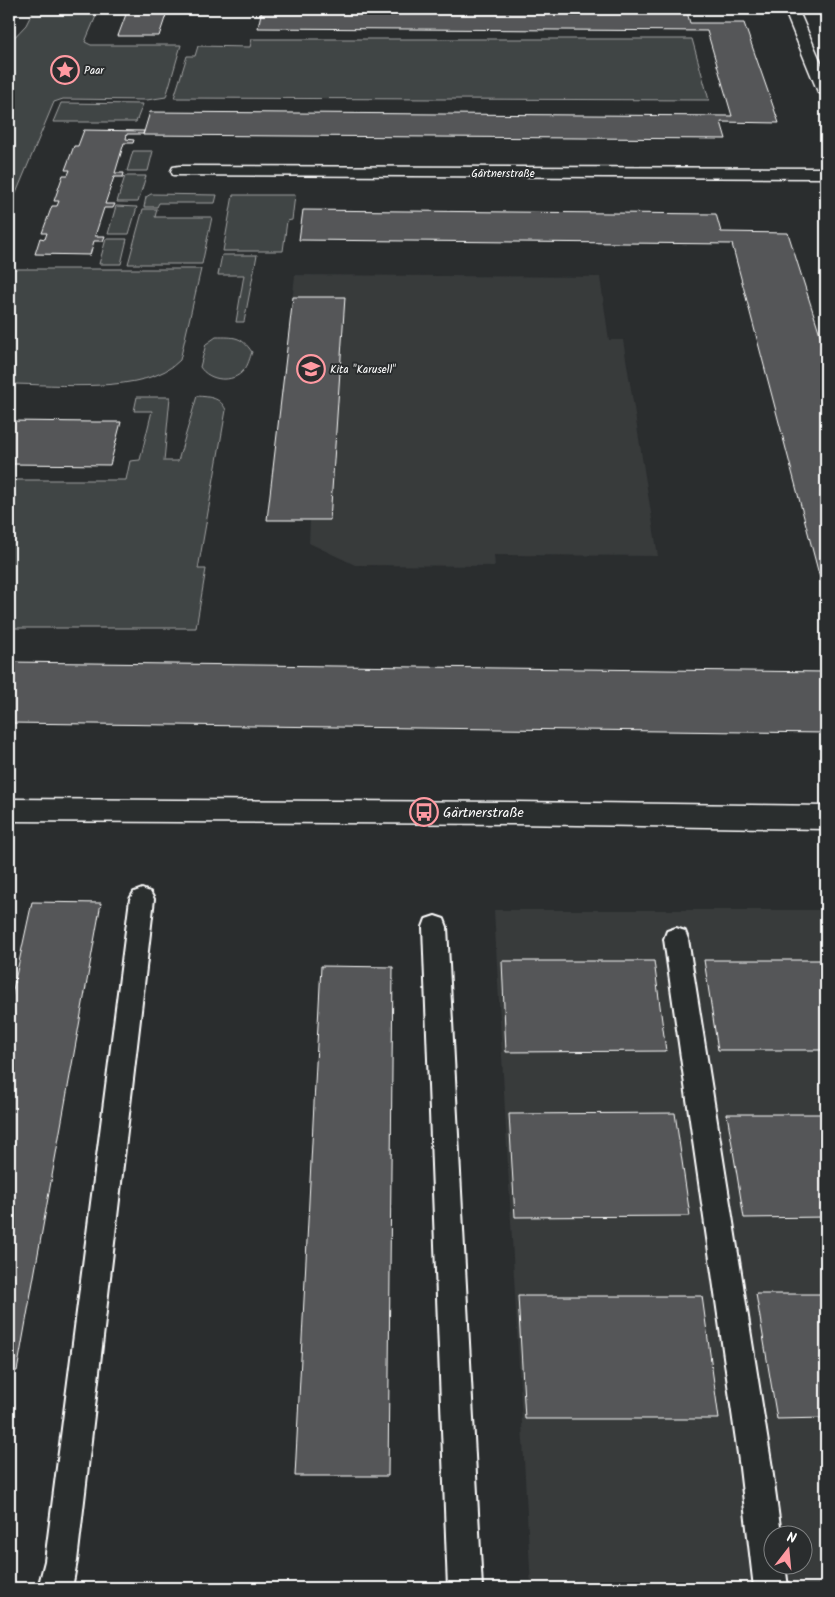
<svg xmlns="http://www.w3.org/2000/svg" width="835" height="1597" viewBox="0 0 835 1597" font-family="Kalam,sans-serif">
  <rect width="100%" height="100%" fill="#2a2d2e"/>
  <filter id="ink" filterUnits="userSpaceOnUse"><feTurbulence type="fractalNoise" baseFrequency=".02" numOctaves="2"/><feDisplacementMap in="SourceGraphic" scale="10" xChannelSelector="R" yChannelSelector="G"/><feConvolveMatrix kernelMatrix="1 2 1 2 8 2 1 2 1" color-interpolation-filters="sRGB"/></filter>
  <g filter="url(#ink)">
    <!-- built -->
    <path fill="#373a3b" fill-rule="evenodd" d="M295 275 600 277 609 340H623L658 556 494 555 495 566 355 565 309 543 310 521 267 520Z
      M494 910H826V1588H531ZM772 1534H802V1564H772Z"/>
    <!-- green -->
    <path fill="#414445" stroke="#a0a2a2" d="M34 9H99L85 42 91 45H181L166 97 147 100 63 99 54 102 9 210V43L26 25Z
      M252 39H692L709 100 174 98 187 56H195L198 46 250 47Z
      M61 103 143 104 136 122H53Z
      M133 151H153L148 171H127Z
      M125 176H146L138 202H117Z
      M151 194 217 195 215 203H159L157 207H144L146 197Z
      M233 195H295L292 220 287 221 283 251H223Z
      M116 206 137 207 129 234H108Z
      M143 209H157L155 217H212L202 264H128Z
      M106 239H127L121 264H99Z
      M222 255H257L244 322H236L244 275H218Z
      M9 269H201L180 360C147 395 55 384 9 384Z
      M216 337C235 337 241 336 252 352 250 357 248 366 244 370 233 384 209 381 200 367L206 344Z
      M197 396C210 397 220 397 226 410L198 569H206L196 628H9V480H126L130 461 140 460 152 411H134L137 397H170L164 461H178Z"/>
    <!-- building -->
    <path fill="#555758" stroke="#fff" d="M128 9H168L159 36H118Z
      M262 9 687 12 690 23H744L779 123 721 122 726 139 143 135 150 112 732 116 707 31 258 28Z
      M84 130 144 131 143 134H127L126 139 134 140 133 143H124L115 173H124L123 177H114L105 204H115L113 208H104L95 236H105L103 241H94L90 255 35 254 40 238 45 239 47 233H42L52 206H57L59 201H54L63 175H68L70 170H65L74 146H78Z
      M303 210 716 214 721 232 788 233 826 353V601L732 244 299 240Z
      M293 297H345L330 520H267Z
      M9 421 95 422H121L110 465 9 464Z
      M9 662 826 672V733L9 723Z
      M32 902 101 903 17 1371H9V1008Z
      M704 960H826V1050H718Z
      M502 961H654L666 1051 506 1052Z
      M321 966 393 967 388 1476H295Z
      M675 1113 690 1216 515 1217 509 1114Z
      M727 1114H826V1217L744 1218Z
      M756 1294H826V1418L777 1419Z
      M518 1296H702L719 1419H525Z"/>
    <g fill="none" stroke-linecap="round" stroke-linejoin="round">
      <defs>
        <path id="service" d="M142 889 150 892 154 899 77 1561 72 1588H38L45 1561 130 899 134 892Z
          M435 916 444 919 447 927 482 1588H448L423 927 426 919Z
          M676 928 685 931 688 939 772 1468 781 1534H772V1564H785L788 1588H754L740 1468 664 939 667 931Z"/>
        <path id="minor" d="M784 9H798L826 74V97L818 92Z
          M179 166 826 168V178L173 175 171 171 173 167Z
          M9 799 514 802 826 806V829L514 824 9 821Z"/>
      </defs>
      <!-- service casing -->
      <use href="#service" stroke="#fff" stroke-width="4"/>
      <!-- minor casing -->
      <use href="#minor" stroke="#fff" stroke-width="3"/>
      <!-- service -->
      <use href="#service" fill="#2a2d2e" fill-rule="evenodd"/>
      <!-- minor -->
      <use href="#minor" fill="#2a2d2e" fill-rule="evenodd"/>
    </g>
  </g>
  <!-- icons -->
  <defs>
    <symbol id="sight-ring" viewBox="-11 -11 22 22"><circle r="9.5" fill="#2a2d2e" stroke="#ff9aa2" stroke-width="1.5"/><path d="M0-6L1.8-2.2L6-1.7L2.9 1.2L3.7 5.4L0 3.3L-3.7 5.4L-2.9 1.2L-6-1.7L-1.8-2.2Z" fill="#ff9aa2"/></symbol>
    <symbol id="school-ring" viewBox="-11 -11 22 22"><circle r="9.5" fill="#2a2d2e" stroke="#ff9aa2" stroke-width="1.5"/><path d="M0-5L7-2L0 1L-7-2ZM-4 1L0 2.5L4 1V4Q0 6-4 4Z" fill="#ff9aa2"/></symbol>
    <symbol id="bus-ring" viewBox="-11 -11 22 22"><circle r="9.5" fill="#2a2d2e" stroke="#ff9aa2" stroke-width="1.5"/><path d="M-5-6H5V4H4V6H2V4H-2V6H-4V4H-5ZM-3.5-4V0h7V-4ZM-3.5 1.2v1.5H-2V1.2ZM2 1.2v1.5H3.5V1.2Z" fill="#ff9aa2"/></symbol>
  </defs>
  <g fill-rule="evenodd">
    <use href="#sight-ring" x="49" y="54" width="32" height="32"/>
    <use href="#school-ring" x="295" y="353" width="32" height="32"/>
    <use href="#bus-ring" x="408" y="796" width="32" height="32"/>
  </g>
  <g text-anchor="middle" stroke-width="4" stroke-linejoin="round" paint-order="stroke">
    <!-- far-poi labels -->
    <g font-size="11" fill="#fff" stroke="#2a2d2e" text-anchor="start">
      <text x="84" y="74">Paar</text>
      <text x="330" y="373">Kita "Karusell"</text>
    </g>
    <!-- far-street labels -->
    <g font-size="11" fill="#fff" stroke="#2a2d2e">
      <text x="503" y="177">Gärtnerstraße</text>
    </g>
    <!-- poi labels -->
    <g font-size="14" fill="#fff" stroke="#2a2d2e" text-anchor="start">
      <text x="443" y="817">Gärtnerstraße</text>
    </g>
  </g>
  <!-- margin -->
  <rect width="835" height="1597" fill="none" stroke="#2a2d2e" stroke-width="30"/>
  <rect x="15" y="15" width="805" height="1567" fill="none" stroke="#fff" stroke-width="2" filter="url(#ink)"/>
  <!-- north arrow -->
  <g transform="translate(788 1550) rotate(16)"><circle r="24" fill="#2a2d2e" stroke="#7f8182"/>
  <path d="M0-4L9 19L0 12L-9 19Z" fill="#ff9aa2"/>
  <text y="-8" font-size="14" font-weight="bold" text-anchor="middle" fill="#ffffff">N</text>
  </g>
</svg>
